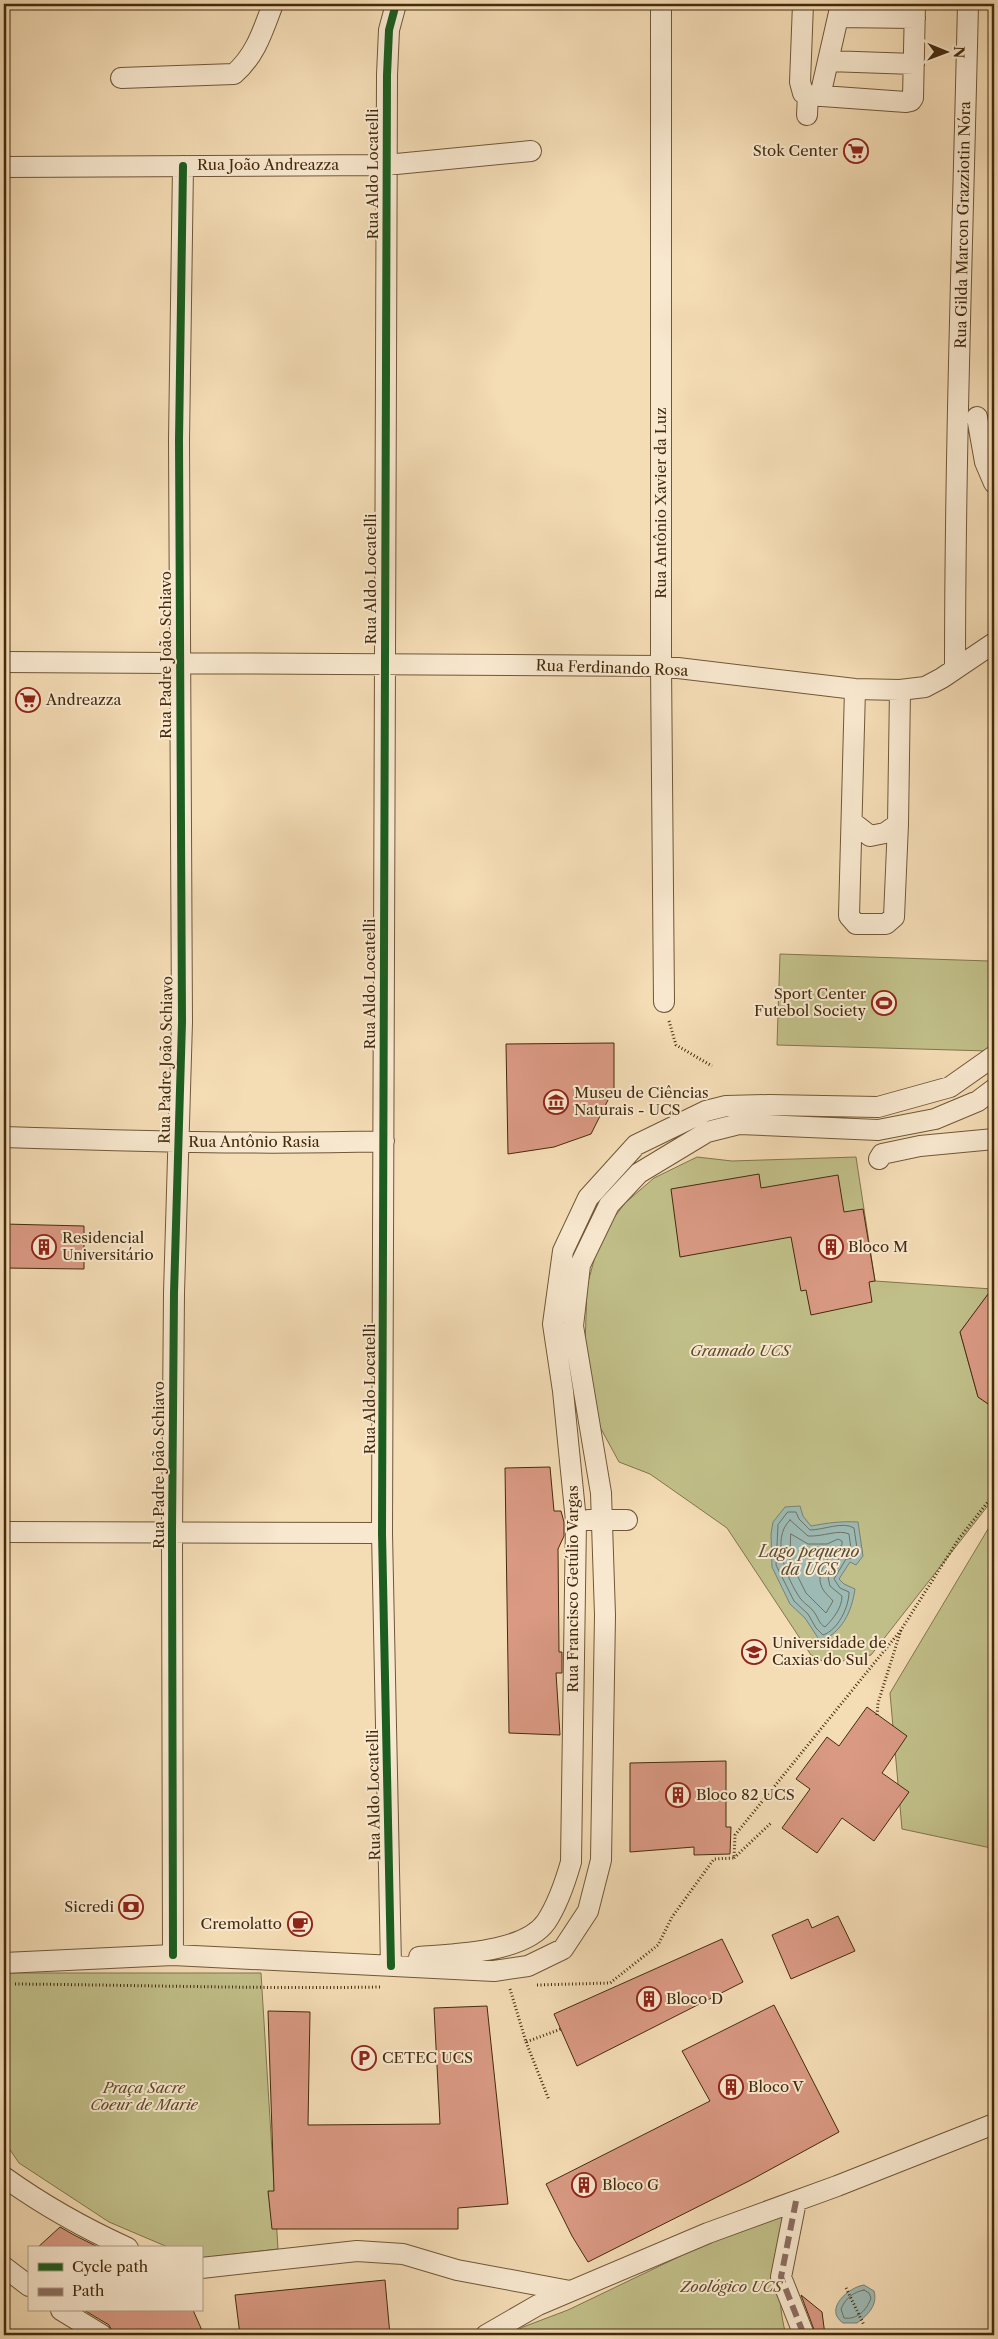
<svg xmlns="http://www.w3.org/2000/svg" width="998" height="2339" viewBox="0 0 998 2339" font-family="'Libre Caslon Text',serif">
  <rect width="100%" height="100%" fill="#f4dcb5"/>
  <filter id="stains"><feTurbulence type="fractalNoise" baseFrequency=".004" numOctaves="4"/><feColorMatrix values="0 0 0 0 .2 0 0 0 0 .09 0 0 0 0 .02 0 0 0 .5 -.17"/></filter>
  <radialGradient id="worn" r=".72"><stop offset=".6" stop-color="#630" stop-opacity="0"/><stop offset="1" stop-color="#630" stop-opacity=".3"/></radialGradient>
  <!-- green -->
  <path fill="#c1bf89" stroke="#82754c" d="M780 954 989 961V1051L777 1045Z
    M697 1157 732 1161 856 1157 875 1281 992 1289 960 1332 978 1397 994 1408V1498L871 1655 828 1664 811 1655 727 1528 650 1474 619 1462 600 1427 585 1347 587 1286 601 1235 625 1203 654 1178Z
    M994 1519V1764L991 1848 902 1829 890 1693Z
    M4 1973H261L278 2249 201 2258V2248H170L109 2222 19 2163 4 2141Z
    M789 2209C782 2254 774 2291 786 2335H511L523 2327 568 2310 743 2226Z"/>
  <!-- water -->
  <path fill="#9dbab4" stroke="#798172" d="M800 1506 803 1516 811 1526C827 1523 841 1521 858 1522L863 1556 856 1565 850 1562 839 1579 844 1584 855 1589C852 1611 842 1633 820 1641L805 1618 790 1604 772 1567 771 1534 773 1522 785 1507Z
    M864 2285 874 2291C878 2305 868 2315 857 2323H843C823 2309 849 2287 864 2285Z"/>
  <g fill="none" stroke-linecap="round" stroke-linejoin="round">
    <!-- shore -->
    <path stroke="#707261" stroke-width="1" d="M788 1512H796L799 1519 810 1530C823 1530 843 1521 854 1528L858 1555 855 1558 846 1559 834 1579 840 1588 849 1592C849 1607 838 1630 823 1635L816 1628 808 1614 794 1601 776 1565 778 1525Z
      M790 1520 808 1536C822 1537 839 1529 849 1534L851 1549 841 1555 828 1577 830 1586 842 1596C842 1608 833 1619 825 1627 819 1624 818 1617 814 1612 810 1606 804 1604 800 1598 787 1579 770 1539 790 1520Z
      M791 1534 808 1544H827L838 1539 842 1541V1545C831 1552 816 1571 821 1585 823 1592 829 1596 833 1601L826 1613 806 1593 790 1561Z
      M864 2290 869 2293 871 2298C867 2310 857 2320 844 2318L841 2309C845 2299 853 2292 864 2290Z"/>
  </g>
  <!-- building -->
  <path fill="#d99983" stroke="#442b0e" d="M614 1043V1088L591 1134 554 1147 508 1154 506 1044Z
    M759 1174 761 1188 838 1175 844 1212 863 1209 875 1281 869 1282 872 1302 811 1315 806 1290 801 1291 791 1237 680 1257 671 1189Z
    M4 1224 84 1226V1269L4 1268Z
    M994 1286V1408L978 1397 960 1332Z
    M550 1467 554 1511H561L564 1522V1536L558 1549 559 1652H562V1673H556L560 1735 509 1733 505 1468Z
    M867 1707 907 1736 882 1773 909 1792 874 1841 842 1818 817 1853 782 1828 810 1789 796 1779 827 1737 839 1746Z
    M726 1761V1827H731L730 1854 694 1855V1847L630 1852V1763Z
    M838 1916 855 1951 791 1979 772 1935 808 1919 812 1928Z
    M722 1939 743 1982 577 2066 554 2014Z
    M774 2005 839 2132 749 2181 588 2262 572 2236 546 2184 710 2101 682 2051Z
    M487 2006 508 2204 458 2208V2229H272L268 2191H274L268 2011 310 2012 308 2125 440 2124 434 2008Z
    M60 2227 74 2235 100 2248H37Z
    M385 2280 390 2335H240L235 2295Z
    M801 2295 822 2312 825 2335H816Z
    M84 2310H193L204 2335H114L109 2325Z"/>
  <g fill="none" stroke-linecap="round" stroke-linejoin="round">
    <defs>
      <path id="minor" d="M661 4V666L664 1002
        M803 4 800 82 803 93 808 95 906 102 911 101 913 98 915 4
        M838 17 915 18
        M828 61 914 64
        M121 78 234 74C256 55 263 30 273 4
        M820 96 841 4
        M807 115 808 95
        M4 167 386 165 531 151
        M977 417 985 462 994 483
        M4 662 661 666 855 689 900 690 925 687 942 678 994 643
        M955 669C955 447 963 225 968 4
        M855 689 849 916 856 924H886L894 917 898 824 900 690
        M852 822 870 836 885 833 898 824
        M4 1137C130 1141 257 1145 384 1141
        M879 1159 882 1154 920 1146 994 1139
        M588 1520H627
        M4 1532 382 1533
        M173 1955 172 1532 174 1293 182 1022 179 440 183 166
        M419 1957C454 1954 524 1953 546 1922 558 1904 565 1883 571 1862L576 1521 563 1391 553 1324 563 1251 588 1198 636 1145 706 1111 726 1106 769 1105 878 1107 950 1087 994 1056
        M4 1963 173 1955 494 1971 528 1966 563 1949 588 1911 601 1860 605 1615 601 1493 573 1326 580 1265 609 1205 639 1173 707 1132 739 1124 878 1130 935 1119 978 1101 994 1089
        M391 1966 382 1533 387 75 389 30 396 4
        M4 2177C43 2205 84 2228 128 2248
        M796 2201 781 2277 804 2335
        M4 2267 29 2286
        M201 2268 357 2251 403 2254 457 2270 570 2291
        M61 2310 102 2335
        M486 2335 538 2305 708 2233 837 2186 994 2124"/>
    </defs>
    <!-- minor casing -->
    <use href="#minor" stroke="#705738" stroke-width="22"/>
    <!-- path -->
    <path stroke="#442b0e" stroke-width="3" stroke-dasharray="1 2.5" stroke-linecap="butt" d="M669 1021 676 1045 712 1066
      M877 1715 878 1703 901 1630 958 1540 994 1494
      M734 1858 772 1822
      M15 1984C137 1985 259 1989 381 1987
      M537 1985 610 1983 658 1945 672 1917 714 1859 734 1858 735 1835 901 1630
      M510 1989 526 2042 561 2029
      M526 2042 549 2100
      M846 2288 864 2325"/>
    <!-- minor -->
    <use href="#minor" stroke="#f8e8cf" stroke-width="20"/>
    <!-- quiet -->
    <path stroke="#8d6e63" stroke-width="6" stroke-dasharray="12 6" stroke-linecap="butt" d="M796 2201 781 2277 804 2335"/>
    <defs>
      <path id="cycleway" d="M173 1955 172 1532 174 1293 182 1022 179 440 183 166
        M391 1966 382 1533 387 75 389 30 396 4"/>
    </defs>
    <!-- cycleway casing -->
    <use href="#cycleway" stroke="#f8e8cf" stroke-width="11"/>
    <!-- cycleway -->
    <use href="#cycleway" stroke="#1b5e20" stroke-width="8"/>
  </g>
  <!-- icons -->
  <defs>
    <symbol id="supermarket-ring" viewBox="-11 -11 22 22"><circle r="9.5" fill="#f8e8cf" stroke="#8f2418" stroke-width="1.5"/><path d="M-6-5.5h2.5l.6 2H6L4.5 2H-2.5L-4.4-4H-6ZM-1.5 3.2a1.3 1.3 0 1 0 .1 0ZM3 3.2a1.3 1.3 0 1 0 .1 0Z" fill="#8f2418"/></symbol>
    <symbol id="stadium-ring" viewBox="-11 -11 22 22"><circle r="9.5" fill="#f8e8cf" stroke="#8f2418" stroke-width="1.5"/><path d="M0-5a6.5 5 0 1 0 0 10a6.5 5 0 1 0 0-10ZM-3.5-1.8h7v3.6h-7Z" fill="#8f2418"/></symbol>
    <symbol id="museum-ring" viewBox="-11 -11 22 22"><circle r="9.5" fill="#f8e8cf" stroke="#8f2418" stroke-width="1.5"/><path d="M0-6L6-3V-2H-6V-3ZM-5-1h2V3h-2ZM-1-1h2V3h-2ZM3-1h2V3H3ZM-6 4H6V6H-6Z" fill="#8f2418"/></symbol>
    <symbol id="building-ring" viewBox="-11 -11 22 22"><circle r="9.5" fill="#f8e8cf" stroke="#8f2418" stroke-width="1.5"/><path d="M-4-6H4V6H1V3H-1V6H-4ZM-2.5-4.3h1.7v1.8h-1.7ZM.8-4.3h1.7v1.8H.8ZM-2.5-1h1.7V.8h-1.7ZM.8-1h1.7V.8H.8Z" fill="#8f2418"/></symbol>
    <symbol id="university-ring" viewBox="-11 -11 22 22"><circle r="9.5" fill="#f8e8cf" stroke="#8f2418" stroke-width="1.5"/><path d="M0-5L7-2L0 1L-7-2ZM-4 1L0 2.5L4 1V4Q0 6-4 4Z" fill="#8f2418"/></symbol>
    <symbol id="bank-ring" viewBox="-11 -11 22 22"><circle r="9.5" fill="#f8e8cf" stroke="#8f2418" stroke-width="1.5"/><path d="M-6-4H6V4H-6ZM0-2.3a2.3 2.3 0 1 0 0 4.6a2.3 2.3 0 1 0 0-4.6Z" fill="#8f2418"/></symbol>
    <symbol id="cafe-ring" viewBox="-11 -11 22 22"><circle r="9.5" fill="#f8e8cf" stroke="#8f2418" stroke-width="1.5"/><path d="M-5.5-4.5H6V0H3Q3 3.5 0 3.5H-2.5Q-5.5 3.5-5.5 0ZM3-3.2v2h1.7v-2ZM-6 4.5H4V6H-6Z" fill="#8f2418"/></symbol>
    <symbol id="parking-ring" viewBox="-11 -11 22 22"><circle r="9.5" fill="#f8e8cf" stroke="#8f2418" stroke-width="1.5"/><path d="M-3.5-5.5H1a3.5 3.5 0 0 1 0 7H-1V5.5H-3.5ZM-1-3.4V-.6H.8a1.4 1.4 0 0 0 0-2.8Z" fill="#8f2418"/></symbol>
  </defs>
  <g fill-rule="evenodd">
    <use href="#supermarket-ring" x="842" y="137" width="28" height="28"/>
    <use href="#supermarket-ring" x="14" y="686" width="28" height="28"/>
    <use href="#stadium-ring" x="870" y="989" width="28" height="28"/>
    <use href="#museum-ring" x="542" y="1088" width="28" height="28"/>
    <use href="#building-ring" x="30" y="1233" width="28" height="28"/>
    <use href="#building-ring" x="817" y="1233" width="28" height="28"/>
    <use href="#university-ring" x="740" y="1638" width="28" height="28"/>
    <use href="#building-ring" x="664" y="1781" width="28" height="28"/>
    <use href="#bank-ring" x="117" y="1893" width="28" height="28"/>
    <use href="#cafe-ring" x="286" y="1910" width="28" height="28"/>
    <use href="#building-ring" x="635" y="1985" width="28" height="28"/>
    <use href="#parking-ring" x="350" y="2044" width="28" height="28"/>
    <use href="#building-ring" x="717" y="2073" width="28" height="28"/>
    <use href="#building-ring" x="570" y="2171" width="28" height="28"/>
  </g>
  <g text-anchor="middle" stroke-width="4" stroke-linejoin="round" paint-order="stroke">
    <!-- poi labels -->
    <g font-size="15" fill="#442b0e" stroke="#f8e8cf" text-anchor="start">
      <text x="838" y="156" text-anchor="end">Stok Center</text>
      <text x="46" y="705">Andreazza</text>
      <text x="866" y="999" text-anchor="end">Sport Center<tspan x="866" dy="17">Futebol Society</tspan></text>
      <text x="574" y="1098">Museu de Ciências<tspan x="574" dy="17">Naturais - UCS</tspan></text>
      <text x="62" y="1243">Residencial<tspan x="62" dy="17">Universitário</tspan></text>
      <text x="848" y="1252">Bloco M</text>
      <text x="772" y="1648">Universidade de<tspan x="772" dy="17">Caxias do Sul</tspan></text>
      <text x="696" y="1800">Bloco 82 UCS</text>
      <text x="114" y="1912" text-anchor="end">Sicredi</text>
      <text x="282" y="1929" text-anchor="end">Cremolatto</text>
      <text x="666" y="2004">Bloco D</text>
      <text x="382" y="2063">CETEC UCS</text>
      <text x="748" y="2092">Bloco V</text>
      <text x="602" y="2190">Bloco G</text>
    </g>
    <!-- street labels -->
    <g font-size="15" fill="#442b0e" stroke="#f8e8cf">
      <text x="268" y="170">Rua João Andreazza</text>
      <text transform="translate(373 174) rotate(-90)" y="5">Rua Aldo Locatelli</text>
      <text transform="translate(963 225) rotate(-89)" y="5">Rua Gilda Marcon Grazziotin Nóra</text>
      <text transform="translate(661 503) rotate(-90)" y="5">Rua Antônio Xavier da Luz</text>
      <text transform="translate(371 579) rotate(-90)" y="5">Rua Aldo Locatelli</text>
      <text transform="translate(166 655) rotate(-90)" y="5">Rua Padre João Schiavo</text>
      <text transform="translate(612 668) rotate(2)" y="5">Rua Ferdinando Rosa</text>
      <text transform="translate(370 984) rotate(-90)" y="5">Rua Aldo Locatelli</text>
      <text transform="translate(166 1060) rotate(-89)" y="5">Rua Padre João Schiavo</text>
      <text x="254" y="1147">Rua Antônio Rasia</text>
      <text transform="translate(370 1389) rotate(-90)" y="5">Rua Aldo Locatelli</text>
      <text transform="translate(159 1465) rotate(-90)" y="5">Rua Padre João Schiavo</text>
      <text transform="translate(573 1589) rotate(-90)" y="5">Rua Francisco Getúlio Vargas</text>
      <text transform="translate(374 1795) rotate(-91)" y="5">Rua Aldo Locatelli</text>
    </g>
    <!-- park labels -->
    <g font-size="15" font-style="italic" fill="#5d4927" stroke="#f8e8cf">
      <text x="740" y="1356">Gramado UCS</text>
      <text x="144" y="2093">Praça Sacre<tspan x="144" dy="17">Coeur de Marie</tspan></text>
      <text x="731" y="2292">Zoológico UCS</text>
    </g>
    <!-- water labels -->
    <g font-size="16" font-style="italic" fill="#5a4f38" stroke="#f8e8cf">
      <text x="809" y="1557">Lago pequeno<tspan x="809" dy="18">da UCS</tspan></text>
    </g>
  </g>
  <!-- margin -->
  <rect width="998" height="2339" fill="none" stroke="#f4dcb5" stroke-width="20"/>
  <rect x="5" y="5" width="988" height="2329" fill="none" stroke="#442b0e" stroke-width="2.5"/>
  <rect x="10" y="10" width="978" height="2319" fill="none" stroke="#442b0e"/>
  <!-- legend -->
  <rect x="28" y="2246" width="175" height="65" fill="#f8e8cf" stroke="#b09c82"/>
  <rect x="38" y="2263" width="25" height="8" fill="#1b5e20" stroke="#b09c82"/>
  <text x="72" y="2272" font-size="15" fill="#442b0e">Cycle path</text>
  <rect x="38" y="2288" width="25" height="8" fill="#8d6e63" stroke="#b09c82"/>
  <text x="72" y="2296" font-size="15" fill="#442b0e">Path</text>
  <!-- north arrow -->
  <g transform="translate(946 52) rotate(91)" stroke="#f8e8cf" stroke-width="4" paint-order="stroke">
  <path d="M0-4L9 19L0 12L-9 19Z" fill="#442b0e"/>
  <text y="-8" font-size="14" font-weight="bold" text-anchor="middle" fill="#442b0e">N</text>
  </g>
  <rect width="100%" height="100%" filter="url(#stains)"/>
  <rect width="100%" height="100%" fill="url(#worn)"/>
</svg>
